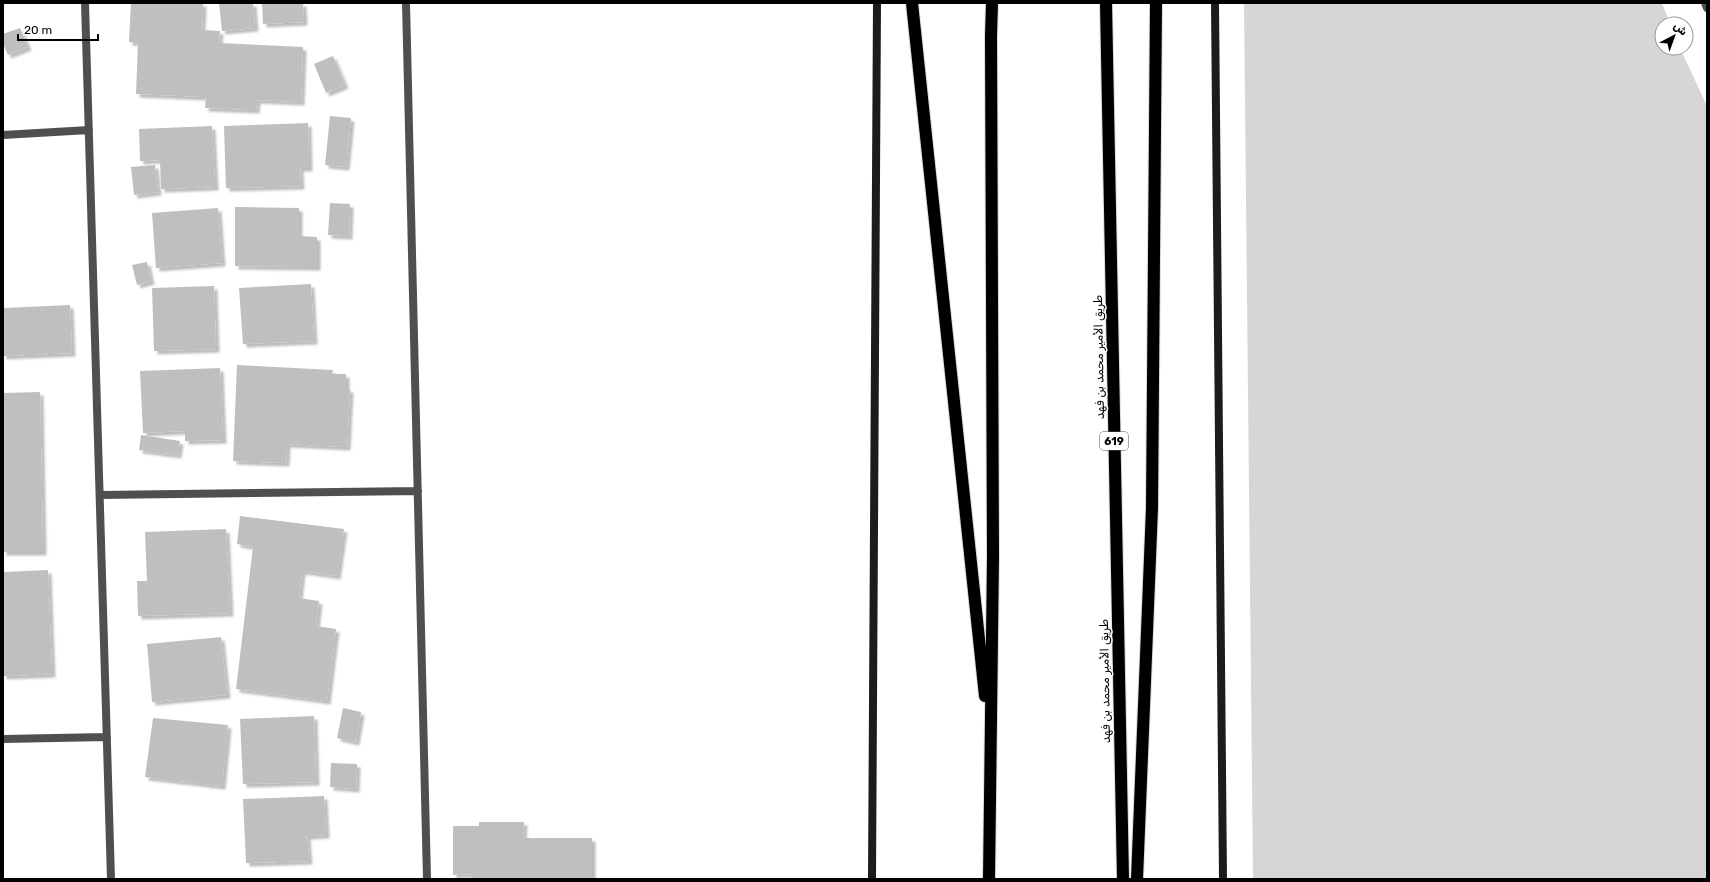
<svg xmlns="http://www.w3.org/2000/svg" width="1710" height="882" viewBox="0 0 1710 882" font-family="Rubik,Vazirmatn,sans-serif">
  <defs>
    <filter id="shadow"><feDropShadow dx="3.5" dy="3.5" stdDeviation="1" flood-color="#0004"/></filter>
  </defs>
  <rect width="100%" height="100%" fill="#fff"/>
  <!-- green -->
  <path fill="#d6d6d6" d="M1244 3H1662L1670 24H1662V48H1680L1707 106V879H1253Z"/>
  <!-- building -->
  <path fill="#bfbfbf" filter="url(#shadow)" d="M131 3H203L202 30 220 31 219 43 303 47 301 102 257 100 256 110 205 108 206 97 136 94 138 43 129 42Z
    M219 3H253L255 28 222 31Z
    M262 3H303L304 22 263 24Z
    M20 28 28 47 8 55 3 43V34Z
    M333 56 345 85 326 93 314 64Z
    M330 116 351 118 346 167 325 165Z
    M308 123 309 168H300L301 186 226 188 224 126Z
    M212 126 215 187 161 189 160 160 140 161 139 129Z
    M155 165 158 192 134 195 131 167Z
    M330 203 350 204 349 236 328 235Z
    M235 207 299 208V236L317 237V267L235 266Z
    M218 208 222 263 156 268 152 213Z
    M147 262 151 281 137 285 132 265Z
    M311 284 314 341 243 344 239 288Z
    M214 286 216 349 154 351 152 288Z
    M70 305 72 353 3 356V308Z
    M237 365 333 370 332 374H346V389H350L347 447 287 444 286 463 233 461Z
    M220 368 223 440 185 441V431L143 433 140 371Z
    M40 392 43 552H3V393Z
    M141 435 180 441 178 455 139 450Z
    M240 516 344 529 337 576 302 571 299 598 319 601 316 626 336 629 327 701 236 689 253 547 237 544Z
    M226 529 230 613 138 616 137 581H147L145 532Z
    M48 570 52 674 3 676V572Z
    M221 637 227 695 152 702 147 644Z
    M343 708 361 712 356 742 337 738Z
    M314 716 316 782 243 784 240 719Z
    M153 718 228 725 222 786 145 777Z
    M331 763 357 764 356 789 330 787Z
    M324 796 326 835 307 836 309 861 246 863 243 799Z
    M479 822H524L523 838H592V879H472V874L453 875V826H479Z"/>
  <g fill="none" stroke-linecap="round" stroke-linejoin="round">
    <defs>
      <path id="highway" d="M912 3 985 696
        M1106 3 1123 879
        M989 879 993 557 991 36 992 3
        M1137 879 1152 508 1156 3"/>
    </defs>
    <!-- highway casing -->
    <use href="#highway" stroke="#dbdbdb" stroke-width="14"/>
    <!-- street -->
    <path stroke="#4f4f4f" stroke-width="8" d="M85 3 111 879
      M406 3 427 879
      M1705 3 1707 8
      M3 135 89 130
      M100 495 418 491
      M3 739 107 737"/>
    <!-- secondary -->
    <path stroke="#1c1c1c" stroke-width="8" d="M1215 3 1223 879
      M872 879 877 3"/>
    <!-- highway -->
    <use href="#highway" stroke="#000" stroke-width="12"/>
  </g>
  <g text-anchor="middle" stroke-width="3" stroke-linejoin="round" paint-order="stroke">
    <!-- shield labels -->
    <rect fill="#fff" stroke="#4c4c4c" stroke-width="1" x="1100" y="432" width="28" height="18" rx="3"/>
    <g font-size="11" font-weight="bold" fill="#000">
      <text x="1114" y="445">619</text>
    </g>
    <!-- street labels -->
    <g font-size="12" fill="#000" stroke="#fff">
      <text transform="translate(1099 357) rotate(-91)" y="4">طريق الأمير محمد بن فهد</text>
      <text transform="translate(1105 681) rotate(-91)" y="4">طريق الأمير محمد بن فهد</text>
    </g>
  </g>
  <!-- border -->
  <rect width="1710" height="882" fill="none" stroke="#000000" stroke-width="8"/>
  <!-- north arrow -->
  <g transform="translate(1674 36) rotate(41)"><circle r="19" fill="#ffffff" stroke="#999999"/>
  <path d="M0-3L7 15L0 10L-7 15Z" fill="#000000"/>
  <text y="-6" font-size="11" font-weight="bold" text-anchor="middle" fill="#000000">ش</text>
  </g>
  <!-- scale -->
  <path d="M18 34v6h80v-6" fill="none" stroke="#000000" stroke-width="2"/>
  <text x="24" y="34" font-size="12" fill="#000000" stroke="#ffffff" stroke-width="3" paint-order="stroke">20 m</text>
</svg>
